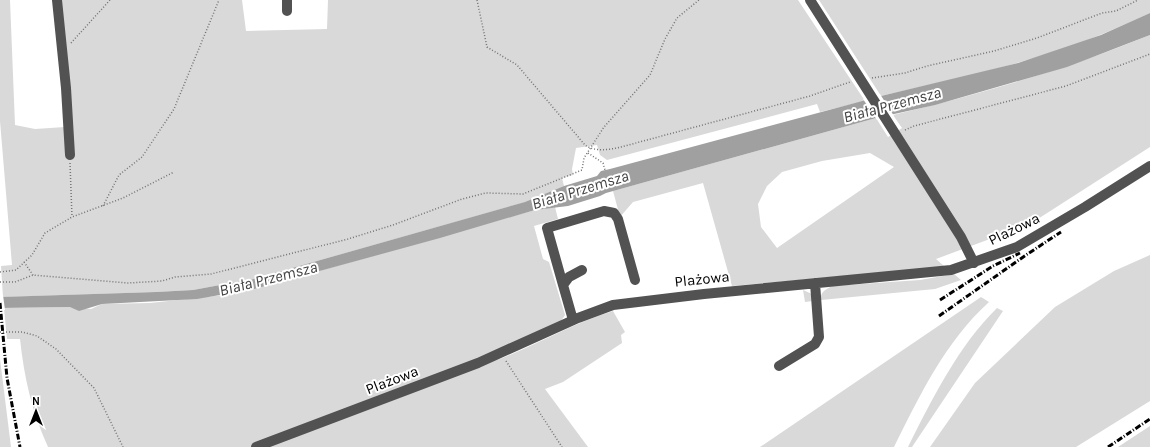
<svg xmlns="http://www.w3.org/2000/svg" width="1150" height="447" viewBox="0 0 1150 447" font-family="Karla,sans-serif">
  <rect width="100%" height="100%" fill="#fff"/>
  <!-- green -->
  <path fill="#d9d9d9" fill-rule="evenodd" d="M0 0H10L15 125 35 129 65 127 54 0H242L246 31 327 29 328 0H798L865 101 820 112 817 104 607 160 600 155 597 145 576 148 572 169 573 175 562 178 564 186 526 202 250 280 220 285 193 290 156 292 3 297 1 266 12 265 0 121Z
    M819 0H1150V13C1119 27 1089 41 1056 51 999 70 940 82 881 96Z
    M1150 35V147L1030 224 936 259 945 267 732 286 703 183 633 202 620 217 613 191 876 118 888 137 902 128 893 115C980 94 1067 69 1150 35ZM870 153 894 167 777 248 761 227 758 204 767 186 782 172 822 161Z
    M555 207 558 219 534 226 543 259 549 262 565 315 561 321 497 360C537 345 573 323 613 311L625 332 621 335 622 343 563 382 545 389 588 447H48C32 412 24 377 20 339H7L4 308 70 307 91 309 102 304 150 303 224 295 287 280 535 210Z
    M1150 255V401L1076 447H930L975 383 1055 307 1114 271Z
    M954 274 961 280 935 289 821 300C820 292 825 290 832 286L920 280Z
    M803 290 812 294 813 301 805 302Z
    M981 297 989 302C945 342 920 395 894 447H760Z
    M997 308 1003 311 912 447H908C932 399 959 345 997 308Z
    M0 359 11 447H0Z
    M1150 426V447H1118L1121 445Z"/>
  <!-- water -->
  <path fill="#a0a0a0" d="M1150 13V35L1067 67 935 105 876 118 606 193 600 196 568 206 535 210 440 238 254 289 197 299 102 304 79 311 70 307 0 308V297L156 292 193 290 220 285 250 280 525 202 564 186 597 176 601 171 610 169 881 96 1018 63 1101 35Z"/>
  <!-- pier -->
  <path fill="#fff" d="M880 94 894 116 877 120 863 99Z
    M0 295H3L5 310H0Z"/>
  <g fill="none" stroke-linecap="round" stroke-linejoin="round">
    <!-- path -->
    <path stroke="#747474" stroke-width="1.5" stroke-dasharray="1 2" stroke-linecap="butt" d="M477 0 487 47 517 65 585 145C595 152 609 150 621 147L810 96 850 82
      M71 43 110 0
      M872 78 905 73 927 66 994 51 1037 38 1102 13 1116 11 1138 0
      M905 130 914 126 1066 86 1150 54
      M588 153 603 163 605 170
      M70 163 72 217
      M103 206 119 175 142 157 174 109 219 0
      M24 262 33 275
      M0 272 16 270 32 255 45 233 72 217 123 198 174 172
      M0 282H15L33 275 128 283 162 281 175 277 211 274 348 239 393 225 462 199 486 193 523 194 582 170 584 158 604 127 650 75 665 39 677 18 699 0
      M0 332H22L37 336 56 349 94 388 123 447
      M506 361 562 447"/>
    <!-- minor -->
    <path stroke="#525252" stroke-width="10" d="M57 0 66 88 70 155
      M810 0 961 237 974 263
      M287 11V0
      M563 285 547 228 604 211 614 213 618 219 635 280
      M573 320 563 285 569 277 582 270
      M779 366 815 344 819 337 815 283
      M256 447 478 363 578 318 613 305 704 294 951 270 1017 247 1085 207 1150 166"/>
    <!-- rail -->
    <path stroke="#000" stroke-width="3" stroke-dasharray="6 2 1 2" stroke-linecap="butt" d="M940 300 993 266 1020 253
      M0 303 7 378 20 447
      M939 316 1026 255 1061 232
      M1108 447 1150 419"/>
  </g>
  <g text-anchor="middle" stroke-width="4" stroke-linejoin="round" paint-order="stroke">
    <!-- street labels -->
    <g font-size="15" fill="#000" stroke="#fff">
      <text transform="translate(1014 229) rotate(-26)" y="5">Plażowa</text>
      <text transform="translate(702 279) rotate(-6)" y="5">Plażowa</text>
      <text transform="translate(392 380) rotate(-21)" y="5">Plażowa</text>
    </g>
    <!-- water labels -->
    <g font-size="16" font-style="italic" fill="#414141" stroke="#fff">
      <text transform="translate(892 104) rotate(-15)" y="6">Biała Przemsza</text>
      <text transform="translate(580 189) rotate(-17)" y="6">Biała Przemsza</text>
      <text transform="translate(268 278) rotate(-14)" y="6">Biała Przemsza</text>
    </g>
  </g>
  <!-- north arrow -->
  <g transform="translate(36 411)" stroke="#ffffff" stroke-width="3" paint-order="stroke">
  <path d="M0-3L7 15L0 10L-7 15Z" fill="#000000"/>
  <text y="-6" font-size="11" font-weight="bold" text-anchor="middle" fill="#000000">N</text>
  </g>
</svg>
